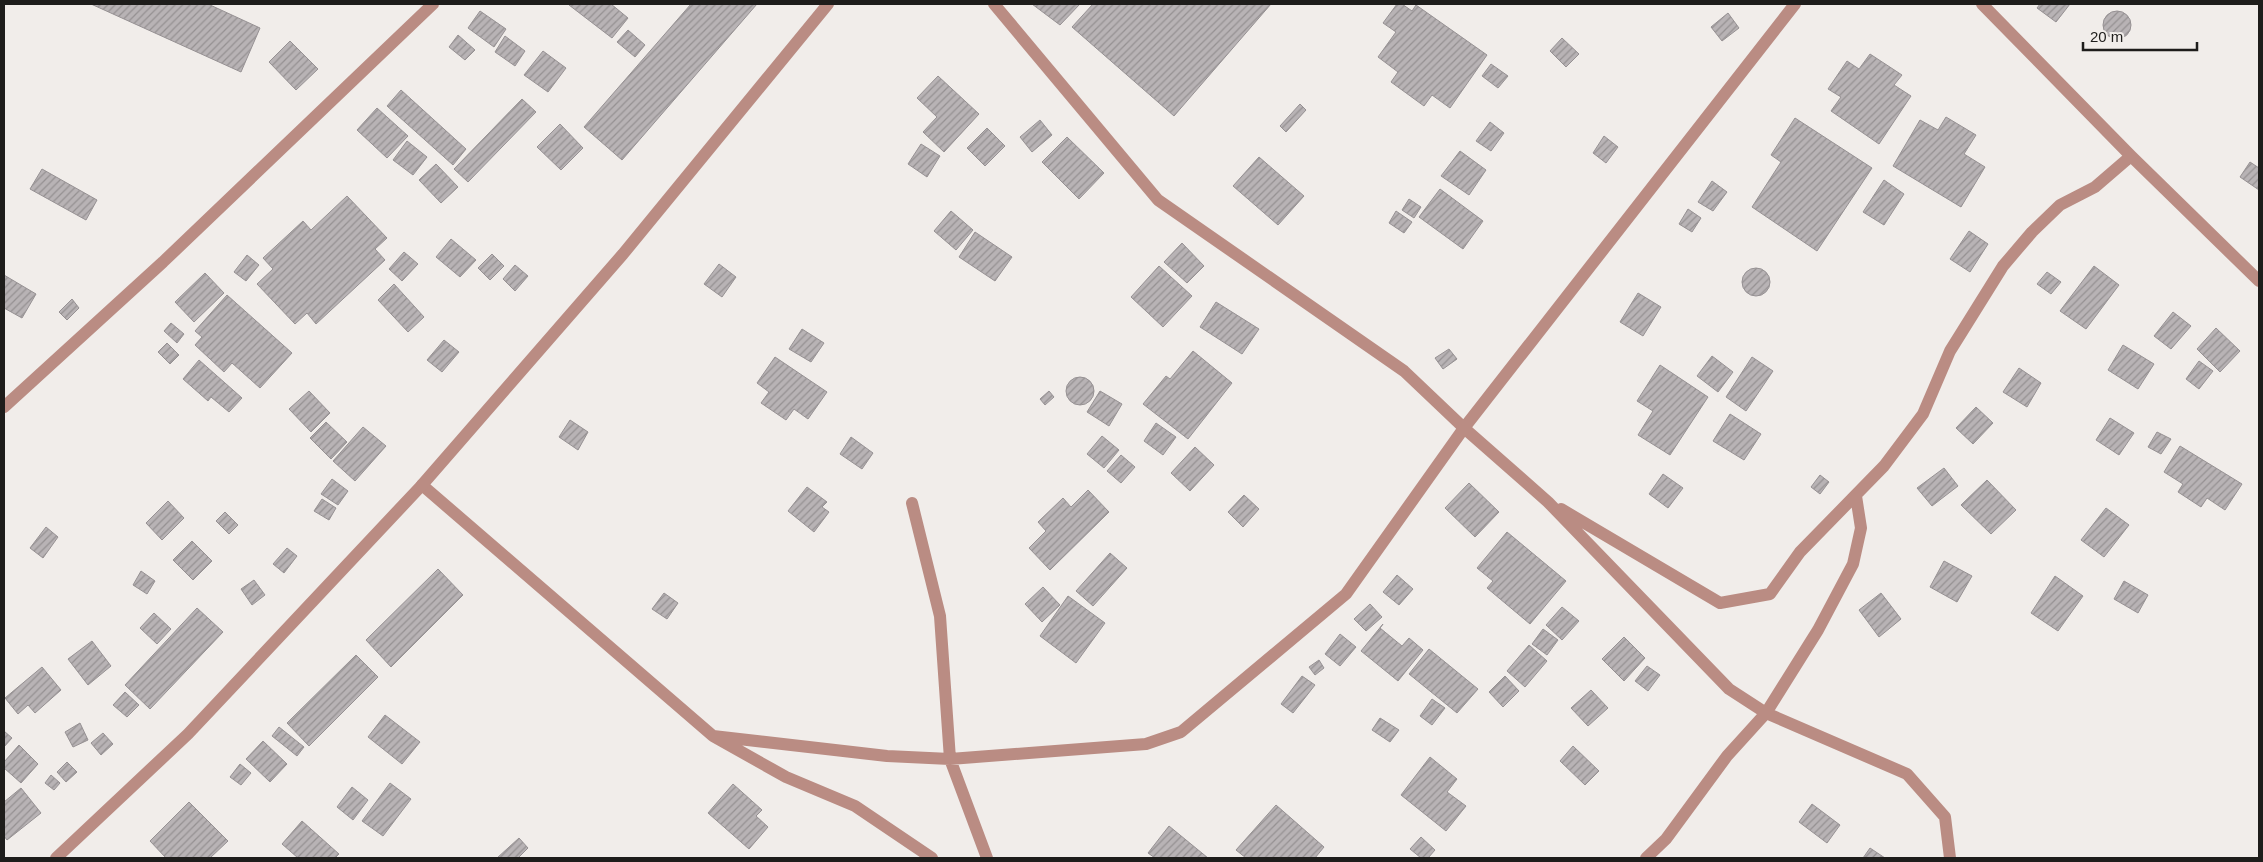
<svg xmlns="http://www.w3.org/2000/svg" width="2263" height="862" viewBox="0 0 2263 862" font-family="Helvetica,sans-serif">
  <defs>
    <pattern id="building-hatch" width="6" height="6" patternUnits="userSpaceOnUse" patternTransform="scale(1.25)"><rect width="6" height="6" fill="#b8b3b5"/><path d="M-1 1l2-2M0 6l6-6M5 7l2-2" fill="none" stroke="#959192"/></pattern>
  </defs>
  <rect width="100%" height="100%" fill="#f1edea"/>
  <!-- building -->
  <path fill="url(#building-hatch)" stroke="#969193" d="M91 4H208L260 28 241 72Z
    M570 4H611L628 18 612 38 569 5Z
    M691 4H757L622 160 584 127Z
    M1032 4H1080L1060 25Z
    M1093 4H1271L1174 116 1072 27Z
    M1397 4H1402L1412 11 1416 5 1487 55 1450 108 1432 95 1424 106 1391 82 1398 72 1378 57 1396 32 1383 23Z
    M2040 4H2070L2056 22 2037 8Z
    M2103 25a14 14 0 1 1 28 0a14 14 0 1 1-28 0Z
    M480 11 506 29 494 47 468 28Z
    M1728 13 1739 28 1722 41 1711 27Z
    M628 30 645 45 635 57 617 42Z
    M458 35 475 50 465 60 449 47Z
    M505 36 525 51 515 66 495 52Z
    M1562 38 1579 54 1566 67 1550 51Z
    M290 41 318 69 296 90 269 62Z
    M543 51 566 68 548 92 524 75Z
    M1870 54 1902 75 1894 85 1911 96 1879 144 1831 111 1841 97 1828 89 1847 61 1859 69Z
    M1491 64 1508 76 1498 88 1482 76Z
    M938 76 979 114 944 152 923 132 937 117 917 98Z
    M401 90 466 149 453 165 387 106Z
    M522 99 536 112 468 182 454 169Z
    M1300 104 1306 110 1286 132 1280 126Z
    M377 108 408 136 387 158 357 130Z
    M1946 117 1976 135 1964 154 1985 167 1961 207 1893 166 1920 120 1938 130Z
    M1795 118 1872 168 1817 251 1752 207 1781 162 1771 155Z
    M1040 120 1052 135 1032 152 1020 137Z
    M1490 122 1504 133 1491 151 1476 141Z
    M560 124 583 148 561 170 537 147Z
    M987 128 1005 146 985 166 967 148Z
    M1604 136 1618 147 1606 163 1593 153Z
    M1067 137 1104 173 1079 199 1042 162Z
    M407 141 427 157 413 175 393 160Z
    M921 144 940 156 927 177 908 164Z
    M1460 151 1486 170 1469 195 1441 176Z
    M1259 157 1304 196 1278 225 1233 186Z
    M2250 162 2259 168V190L2240 177Z
    M436 164 458 187 441 203 419 180Z
    M42 169 97 200 86 220 30 189Z
    M1884 180 1904 194 1884 225 1863 212Z
    M1712 181 1727 192 1713 211 1698 202Z
    M1440 189 1483 221 1463 249 1419 217Z
    M347 196 387 238 375 249 385 260 316 324 307 313 295 324 257 284 273 269 263 258 303 221 311 230Z
    M1409 199 1421 207 1414 218 1402 210Z
    M1688 209 1701 218 1692 232 1679 224Z
    M951 211 973 230 956 250 934 231Z
    M1396 211 1412 222 1404 233 1389 223Z
    M1969 231 1988 244 1970 272 1950 259Z
    M975 232 1012 257 995 281 959 257Z
    M451 239 476 260 460 277 436 257Z
    M1182 243 1204 266 1187 283 1164 262Z
    M404 252 418 264 402 281 389 269Z
    M492 254 504 266 490 280 478 268Z
    M247 255 259 265 246 281 234 272Z
    M719 264 736 277 722 297 704 284Z
    M515 265 528 276 515 291 503 279Z
    M1159 266 1192 296 1163 327 1131 297Z
    M2094 266 2119 285 2086 329 2060 311Z
    M1742 282a14 14 0 1 1 28 0a14 14 0 1 1-28 0Z
    M2047 272 2061 282 2051 294 2037 284Z
    M205 273 224 293 194 322 175 302Z
    M4 275 36 294 22 318 4 308Z
    M394 284 424 317 408 332 378 300Z
    M1638 293 1661 307 1643 336 1620 322Z
    M227 295 292 353 260 388 232 363 224 372 195 345 202 337 195 331Z
    M72 299 79 308 67 320 59 312Z
    M1216 302 1259 329 1242 354 1200 327Z
    M2173 312 2191 326 2171 349 2154 336Z
    M171 323 184 334 177 343 164 331Z
    M2216 328 2240 351 2220 372 2197 349Z
    M802 329 824 343 811 362 789 349Z
    M444 340 459 352 442 372 427 360Z
    M167 343 179 355 170 364 158 352Z
    M2123 345 2154 364 2138 389 2108 370Z
    M1449 349 1457 359 1443 369 1435 358Z
    M1193 351 1232 383 1188 439 1143 404 1166 376 1170 379Z
    M1712 356 1733 372 1718 392 1697 376Z
    M775 357 827 392 808 419 794 409 786 420 761 403 769 392 757 383Z
    M1752 357 1773 371 1746 411 1726 397Z
    M199 360 242 398 229 412 211 397 208 401 183 379Z
    M2199 361 2213 371 2199 389 2186 379Z
    M1660 365 1708 397 1670 455 1638 435 1653 411 1637 401Z
    M2019 368 2041 383 2027 407 2003 392Z
    M1066 391a14 14 0 1 1 28 0a14 14 0 1 1-28 0Z
    M309 391 330 413 311 432 289 409Z
    M1049 391 1054 397 1045 405 1040 399Z
    M1100 391 1122 404 1109 426 1087 412Z
    M1976 407 1993 423 1973 444 1956 428Z
    M1730 414 1761 434 1744 460 1713 441Z
    M2110 418 2134 433 2119 455 2096 440Z
    M570 420 588 432 578 450 559 437Z
    M326 422 347 442 331 459 310 438Z
    M1156 423 1176 437 1163 455 1144 441Z
    M363 427 386 446 355 481 333 461Z
    M2157 432 2171 439 2161 454 2148 447Z
    M1102 436 1119 450 1104 468 1087 454Z
    M851 437 873 453 862 469 840 454Z
    M2180 446 2242 484 2225 510 2207 498 2201 507 2178 492 2183 484 2164 472Z
    M1195 447 1214 465 1190 491 1171 473Z
    M1121 455 1135 467 1121 483 1107 471Z
    M1944 468 1958 486 1932 506 1917 488Z
    M1663 474 1683 488 1668 508 1649 494Z
    M1820 475 1829 482 1820 494 1811 487Z
    M332 479 348 491 338 505 321 494Z
    M1987 480 2016 510 1991 534 1961 505Z
    M1469 483 1499 512 1475 537 1445 508Z
    M807 487 827 502 822 507 829 512 814 532 788 511Z
    M1088 490 1109 512 1050 570 1029 548 1046 531 1038 522 1063 498 1071 507Z
    M1244 495 1259 509 1243 527 1228 512Z
    M322 499 336 508 329 520 314 511Z
    M168 501 184 518 162 540 146 523Z
    M2106 508 2129 525 2104 557 2081 540Z
    M225 512 238 525 229 534 216 521Z
    M46 527 58 537 43 558 30 548Z
    M1507 532 1566 581 1530 624 1487 588 1493 581 1477 568Z
    M192 541 212 561 193 580 173 560Z
    M287 548 297 556 284 573 273 564Z
    M1110 553 1127 568 1093 606 1076 591Z
    M1944 561 1972 576 1957 602 1930 587Z
    M438 569 463 595 391 667 366 640Z
    M141 571 155 581 147 594 133 585Z
    M1397 575 1413 589 1399 605 1383 592Z
    M2055 576 2083 596 2058 631 2031 613Z
    M254 580 265 595 252 605 241 589Z
    M2124 581 2148 595 2138 613 2114 599Z
    M1043 587 1060 605 1042 622 1025 604Z
    M664 593 678 603 667 619 652 609Z
    M1881 593 1901 619 1879 637 1859 610Z
    M1068 596 1105 623 1076 663 1040 636Z
    M1370 604 1382 617 1366 631 1354 619Z
    M1562 607 1579 621 1562 640 1546 625Z
    M197 608 223 632 150 709 125 685Z
    M154 613 171 629 157 644 140 628Z
    M1383 624 1380 628 1402 646 1409 638 1423 650 1398 681 1361 651Z
    M1543 629 1558 640 1547 655 1532 644Z
    M1340 634 1356 647 1340 666 1325 654Z
    M1624 637 1645 658 1624 681 1602 659Z
    M92 641 111 666 88 685 68 659Z
    M1529 645 1547 661 1525 687 1507 671Z
    M1429 649 1478 689 1457 713 1409 674Z
    M356 655 378 677 309 746 287 723Z
    M1319 660 1324 668 1315 675 1309 667Z
    M1647 666 1660 675 1648 691 1635 681Z
    M42 667 61 690 35 713 28 705 18 714 5 698Z
    M1302 676 1315 685 1293 713 1281 704Z
    M1505 676 1519 691 1503 707 1489 692Z
    M1591 690 1608 708 1588 726 1571 708Z
    M125 692 139 705 127 717 113 705Z
    M1432 699 1445 708 1432 725 1420 716Z
    M385 715 420 742 402 764 368 737Z
    M1380 718 1399 730 1390 742 1372 730Z
    M80 723 88 740 73 747 65 732Z
    M279 727 304 747 297 756 272 736Z
    M4 731 12 738 4 747Z
    M103 733 113 744 101 755 91 743Z
    M263 741 287 764 270 782 246 759Z
    M19 745 38 764 21 783 4 768V762Z
    M1573 746 1599 771 1585 785 1560 761Z
    M1430 757 1457 779 1447 792 1466 806 1446 831 1401 795Z
    M67 762 77 772 66 782 57 772Z
    M240 764 251 773 241 785 230 777Z
    M51 775 60 783 54 790 45 783Z
    M390 783 411 799 383 836 362 821Z
    M733 784 762 810 756 816 768 827 749 849 708 813Z
    M352 787 368 800 353 820 337 807Z
    M21 788 41 813 7 840 4 836V802Z
    M189 802 228 841 210 858H166L150 841Z
    M1812 804 1840 825 1827 843 1799 822Z
    M1276 805 1324 847 1315 858H1246L1236 850Z
    M302 821 339 854 335 858H298L282 844Z
    M1169 826 1208 858H1155L1148 853Z
    M1421 837 1435 850 1428 858H1421L1410 849Z
    M519 838 528 848 518 858H497Z
    M1870 848 1885 858H1863Z"/>
  <g fill="none" stroke-linecap="round" stroke-linejoin="round">
    <!-- minor -->
    <path stroke="#ba8c83" stroke-width="12" d="M994 4 1158 200 1404 371 1464 428 1548 502 1729 689 1766 713 1907 774 1945 817 1950 858
      M1982 4 2131 156 2259 281
      M4 407 163 262 433 4
      M422 485 713 736 786 777 855 806 932 858
      M912 503 940 616 950 759 987 858
      M1561 509 1720 603 1770 594 1800 552 1884 466 1923 414 1950 351 2003 266 2032 232 2060 205 2095 187 2131 156
      M713 736 887 756 950 759 1146 744 1181 732 1346 594 1464 428 1795 4
      M1646 858 1666 839 1727 756 1766 713 1818 630 1853 564 1861 528 1856 496"/>
    <!-- tertiary -->
    <path stroke="#ba8c83" stroke-width="12" d="M56 858 188 734 422 485 623 254 828 4"/>
  </g>
  <!-- border -->
  <rect width="2263" height="862" fill="none" stroke="#1e1d1b" stroke-width="10"/>
  <!-- scale -->
  <path d="M2083 42v8h114v-8" fill="none" stroke="#1e1d1b" stroke-width="2.5"/>
  <text x="2090" y="42" font-size="15" fill="#1e1d1b" stroke="#f1edea" stroke-width="4" paint-order="stroke">20 m</text>
</svg>
